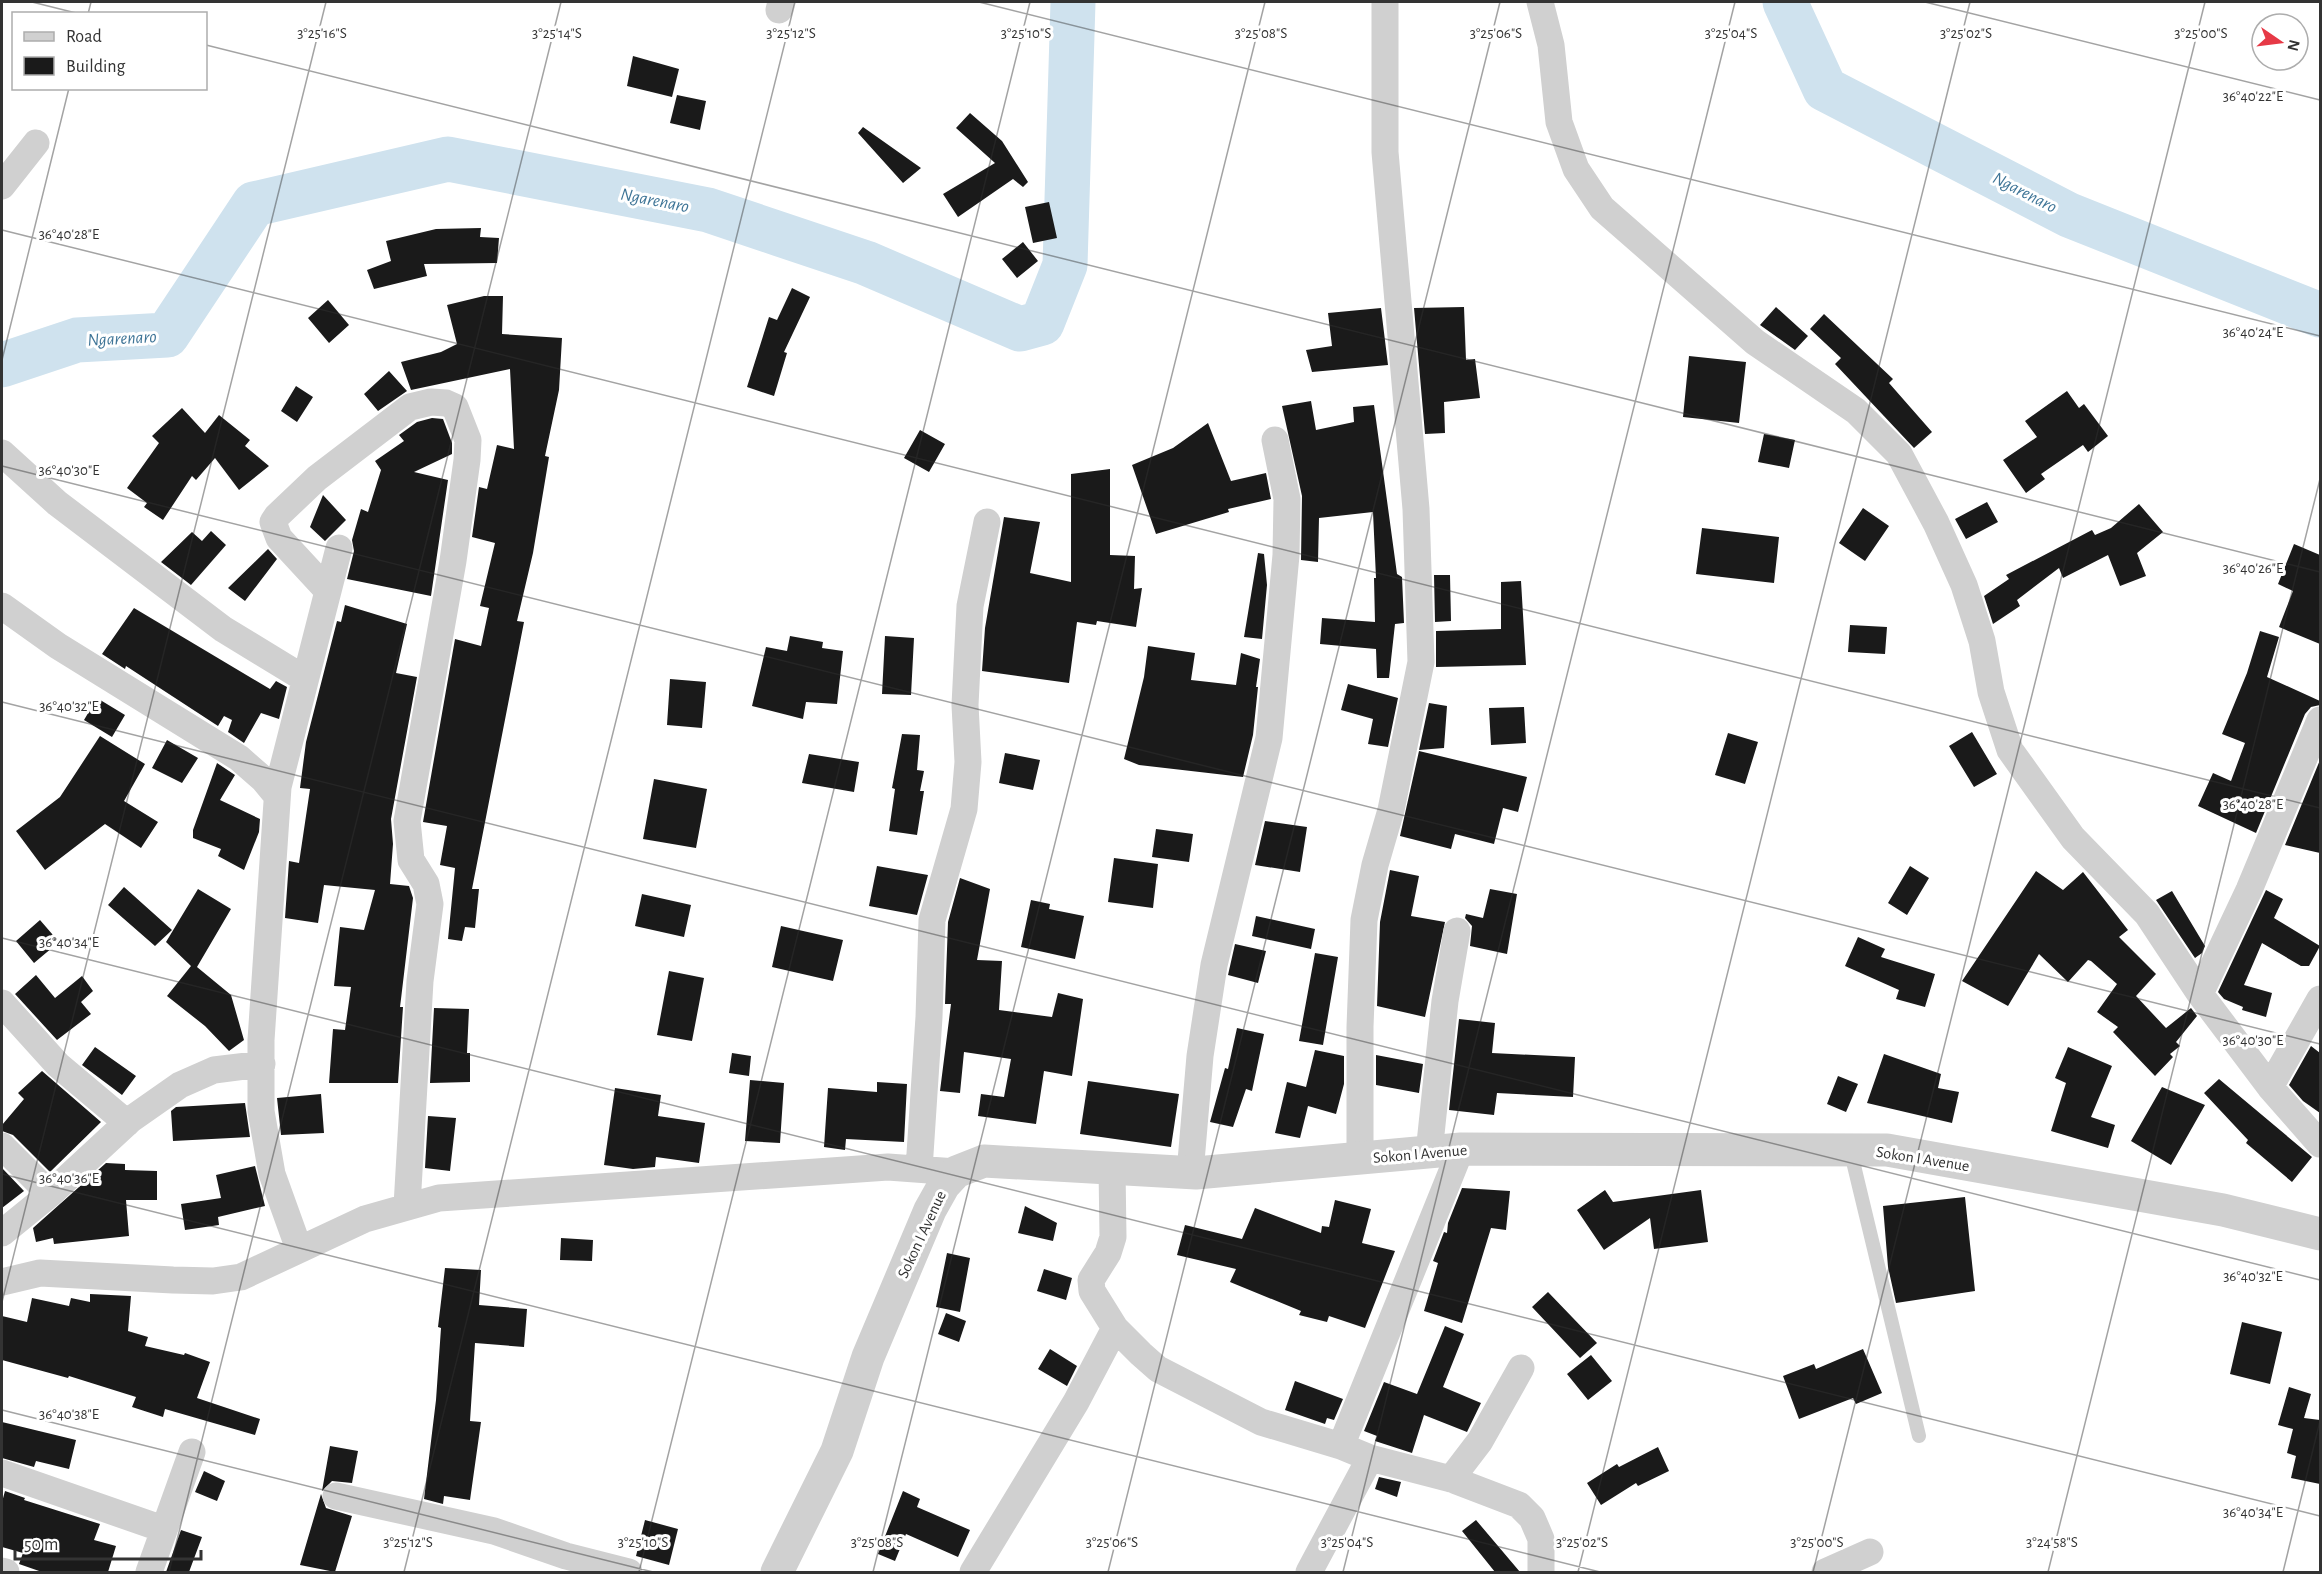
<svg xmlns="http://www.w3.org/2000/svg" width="2322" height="1574" viewBox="0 0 2322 1574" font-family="'Alegreya Sans',sans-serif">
  <rect width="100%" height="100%" fill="#fff"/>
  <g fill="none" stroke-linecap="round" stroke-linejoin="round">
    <!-- river -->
    <path stroke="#cfe2ee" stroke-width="45" d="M1785 2 1825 89 2069 215 2320 315
      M2 365 77 340 167 335 254 204 448 159 708 210 866 263 1020 329 1042 323 1065 265 1073 2"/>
  </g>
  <!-- building -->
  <path fill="#1a1a1a" d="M633 56 679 69 672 97 627 86Z
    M677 95 706 101 700 130 670 123Z
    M970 113 1002 141 1028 182 1023 187 1013 179 958 217 943 194 995 163 956 128Z
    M863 127 921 168 903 183 858 133Z
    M1049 202 1057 238 1033 243 1025 207Z
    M481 228 480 237 499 238 497 263 424 264 427 276 374 289 367 270 391 261 386 241 436 229Z
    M1023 242 1038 261 1017 278 1002 259Z
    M792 288 810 297 784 352 787 353 774 396 747 387 769 317 777 320Z
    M484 296H503L502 334 562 338 559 390 545 456 549 457 533 553 517 621 524 622 472 889H479L475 928 465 927 462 941 448 939 455 868 440 865 447 826 423 822 455 639 481 646 489 608 480 606 495 543 472 537 479 487 487 489 497 445 514 449 510 369 411 390 401 362 441 352 457 344 447 305Z
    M328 300 349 325 329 343 308 318Z
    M1464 307 1466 360 1475 359 1480 398 1444 402 1445 433 1425 434 1414 308Z
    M1776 307 1808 336 1795 350 1760 325Z
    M1381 308 1388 365 1312 372 1306 350 1332 346 1328 313Z
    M1824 314 1893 379 1889 383 1932 432 1914 448 1835 364 1841 358 1810 329Z
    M1689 356 1746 362 1739 423 1683 417Z
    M389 371 407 391 378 411 364 394Z
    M296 386 313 397 297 422 281 411Z
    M2067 391 2079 408 2084 404 2108 436 2088 452 2083 445 2041 474 2045 479 2026 493 2003 460 2037 437 2025 421Z
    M1311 401 1316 430 1354 422 1353 407 1374 405 1397 574 1402 577 1404 623 1395 624 1389 678H1377L1376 649 1320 644 1322 618 1375 622 1374 578H1376L1373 512 1319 518 1318 562 1301 560 1302 496 1282 406Z
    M182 408 205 433 219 415 250 440 245 446 269 466 239 490 215 458 196 480 192 476 163 520 144 507 147 503 127 488 159 443 152 436Z
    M432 418 443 419 452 443V454L414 472 448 480 431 596 347 579 354 551 352 540 361 509 368 512 381 470 375 461 404 441 399 435 417 422Z
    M1208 423 1231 481 1266 473 1271 499 1228 509 1229 512 1156 534 1132 465 1173 448Z
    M920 430 945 444 929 472 904 458Z
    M1764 434 1795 440 1789 468 1758 462Z
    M1110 469V555L1135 556 1134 589 1142 588 1136 627 1097 621 1096 625 1077 622 1069 683 982 671 985 628 1004 517 1040 522 1030 573 1071 582V474Z
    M323 495 346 520 325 541 310 527Z
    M1987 502 1998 522 1966 539 1955 519Z
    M2139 504 2163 532 2137 553 2146 576 2120 586 2108 555 2063 578 2059 568 2017 600 2020 606 1993 624 1984 596 2009 579 2006 575 2092 530 2095 535 2111 528Z
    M1863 508 1889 526 1865 561 1839 543Z
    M1702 528 1779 537 1774 583 1696 574Z
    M211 531 226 545 191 585 161 562 192 532 202 541Z
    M2294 544 2320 555V644L2279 627 2293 591 2278 584Z
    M268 549 277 559 245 601 228 588Z
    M1258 553 1264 554 1267 585 1262 639 1244 637Z
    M1434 575H1450L1451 621 1435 622Z
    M1521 581 1526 665 1436 667V631L1501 629V582Z
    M345 605 407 624 396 673 417 677 391 819 393 844 390 884 409 886 413 898 401 999 400 1007H403L398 1083H329L333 1029 345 1030 351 987 334 986 340 927 364 930 375 890 324 885 318 923 285 918 289 861 299 863 310 789 300 788 306 742 337 621 341 622Z
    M134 608 270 689 276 681 287 687 279 719 261 713 244 743 228 732 232 720 224 716 218 726 126 666 125 669 102 654Z
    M1850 625 1887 627 1885 654 1848 652Z
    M2260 631 2279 637 2267 677 2320 701V705L2311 707 2305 714 2256 833 2198 806 2213 773 2231 781 2245 743 2222 734 2247 673Z
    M790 636 823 642 822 648 843 651 837 704 806 702 803 719 752 706 766 647 787 651Z
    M885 636 914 638 911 695 882 694Z
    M1148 646 1195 653 1191 680 1236 685 1241 653 1260 659 1256 687H1258L1253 735 1243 777 1139 765 1124 759 1144 677Z
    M670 679 706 682 702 728 667 725Z
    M1348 684 1398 698 1388 747 1368 744 1373 719 1341 710Z
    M97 698 125 715 112 737 84 720Z
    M1429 703 1447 706 1444 748 1419 750Z
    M1524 707 1526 743 1491 745 1489 708Z
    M1972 732 1997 774 1974 787 1949 746Z
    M1728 733 1758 742 1745 784 1715 775Z
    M902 734 920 735 917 770 924 771 920 791H924L917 835 889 831 895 789 892 788Z
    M100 736 145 764 124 801 158 822 141 848 105 824 45 870 16 831 60 797Z
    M167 740 198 758 182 783 152 768Z
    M1419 751 1527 777 1518 812 1503 808 1494 844 1455 834 1451 849 1400 836Z
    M1005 753 1040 760 1033 790 999 783Z
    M809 754 859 762 854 792 802 783Z
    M2320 760V853L2285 845Z
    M217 763 235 775 220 800 260 819 259 832 244 870 218 856 221 849 193 838V830Z
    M654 779 707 789 696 848 643 839Z
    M1265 821 1307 827 1300 872 1255 865Z
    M1156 829 1193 834 1189 862 1152 857Z
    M1114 858 1158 864 1153 908 1108 902Z
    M877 866 928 875 917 915 869 906Z
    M1910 866 1929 878 1907 915 1888 903Z
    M1390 870 1419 876 1411 916 1445 922 1425 1017 1377 1006 1380 922Z
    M2036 871 2063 890 2083 872 2128 930 2119 937 2156 974 2136 996 2166 1028 2191 1008 2197 1016 2176 1042 2180 1046 2170 1054 2173 1057 2155 1076 2113 1032 2118 1027 2097 1012 2117 984 2091 961 2088 960 2068 982 2039 954 2008 1006 1962 981Z
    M960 878 990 889 977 960 1002 961 999 1010 1052 1017 1058 993 1083 999 1072 1076 1044 1071 1036 1124 978 1116 981 1094 1004 1097 1011 1059 964 1052 960 1093 940 1091 951 1004H945L948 922Z
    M124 887 172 930 155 946 108 905Z
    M198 889 231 909 197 967 231 995 244 1040 229 1051 205 1026 167 996 191 966 166 942Z
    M1490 889 1517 894 1507 954 1470 946 1472 926 1465 918 1466 914 1483 918Z
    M2266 890 2283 899 2274 918 2320 946 2309 966H2301L2262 943 2244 985 2272 993 2266 1017 2242 1010 2243 1007 2224 999 2218 992Z
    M2172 891 2205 946 2202 953 2195 958 2156 900Z
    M642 894 691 905 684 937 635 926Z
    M1031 900 1050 904 1049 909 1084 916 1075 959 1021 947Z
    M1256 916 1315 929 1311 949 1252 936Z
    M40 920 59 942 34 963 16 941Z
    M781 926 843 940 833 981 772 967Z
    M1858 937 1885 949 1881 957 1935 974 1925 1007 1896 999 1899 990 1845 966Z
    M1235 944 1266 951 1258 983 1228 975Z
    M1315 953 1338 957 1323 1045 1299 1041Z
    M669 971 704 978 692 1041 657 1035Z
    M36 975 55 998 82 976 93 991 81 1002 91 1014 57 1040 15 994Z
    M434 1008 469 1009 467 1053H470V1082L430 1083Z
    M1459 1019 1495 1023 1492 1053 1575 1057 1573 1097 1497 1093 1494 1115 1449 1110Z
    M1237 1028 1264 1034 1252 1091 1246 1089 1233 1127 1210 1122 1225 1068 1228 1069Z
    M2311 1046 2320 1053V1113L2303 1101 2289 1085Z
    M95 1047 136 1076 122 1095 82 1065Z
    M2068 1047 2112 1066 2091 1117 2115 1125 2108 1148 2051 1131 2066 1083 2055 1078Z
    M1315 1050 1344 1056V1084L1336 1114 1308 1106 1300 1138 1275 1133 1287 1082 1306 1087Z
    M732 1053 751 1056 749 1076 729 1073Z
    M1884 1054 1941 1074 1938 1088 1959 1092 1952 1123 1867 1103Z
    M1376 1055 1423 1064 1419 1093 1376 1085Z
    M42 1071 101 1122 50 1172 13 1135 2 1131V1125L24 1099 18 1093Z
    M1838 1076 1858 1084 1846 1112 1827 1104Z
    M2219 1079 2312 1157 2292 1182 2246 1143 2248 1140 2204 1093Z
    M750 1080 784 1083 780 1143 745 1141Z
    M1088 1081 1179 1094 1171 1147 1080 1134Z
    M877 1082 907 1084 904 1142 846 1139 845 1150 824 1147 828 1088 877 1092Z
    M2162 1087 2205 1105 2171 1165 2131 1141Z
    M615 1088 661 1095 658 1116 705 1123 699 1163 656 1157 655 1167 633 1169 604 1165Z
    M321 1094 324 1133 281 1135 277 1098Z
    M245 1103 250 1137 173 1141 171 1111 176 1107Z
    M428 1116 456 1118 450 1171 425 1168Z
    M106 1163 125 1164V1170L157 1171V1200H126L129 1236 54 1244 53 1238 36 1242 33 1228Z
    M255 1166 265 1206 218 1217 219 1225 185 1230 181 1204 221 1198 216 1175Z
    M2 1168 24 1191 2 1208Z
    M1462 1188 1510 1191 1506 1230 1491 1228 1462 1323 1424 1311 1438 1263 1433 1261 1444 1232 1447 1233 1448 1223Z
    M1605 1190 1613 1202 1701 1190 1708 1242 1654 1249 1650 1218 1604 1250 1577 1210Z
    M1965 1197 1975 1291 1896 1303 1888 1267 1883 1206Z
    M1335 1200 1371 1209 1362 1243 1395 1251 1365 1328 1329 1316 1327 1322 1299 1315 1301 1311 1230 1282 1236 1269 1177 1255 1185 1225 1242 1239 1255 1208 1321 1233 1322 1226 1329 1227Z
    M1025 1206 1057 1223 1053 1241 1018 1233Z
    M561 1238 593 1240 592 1261 560 1260Z
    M947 1253 970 1258 960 1312 936 1307Z
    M445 1268 481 1270 479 1305 527 1309 524 1347 475 1343 470 1421 481 1422 470 1500 444 1496 443 1504 424 1499 436 1400 441 1328 438 1327Z
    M1044 1269 1072 1278 1066 1300 1037 1291Z
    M1548 1292 1597 1343 1580 1358 1532 1307Z
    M90 1294 131 1296 128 1331 148 1337 145 1346 184 1355 185 1353 210 1362 197 1398 260 1419 255 1435 165 1409 163 1417 132 1407 136 1397 69 1376 68 1378 2 1360V1316L27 1322 32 1298 69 1306 71 1298 90 1302Z
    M946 1313 966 1321 959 1342 938 1334Z
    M2242 1322 2282 1332 2270 1384 2230 1374Z
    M1445 1326 1464 1334 1443 1387 1481 1403 1467 1432 1424 1415 1412 1453 1375 1441 1377 1436 1364 1431 1384 1382 1417 1394Z
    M1050 1349 1077 1366 1067 1386 1038 1369Z
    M1863 1349 1882 1393 1856 1404 1853 1398 1799 1419 1783 1376 1814 1364 1816 1369Z
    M1591 1355 1612 1381 1588 1400 1567 1374Z
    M1295 1381 1343 1399 1334 1420 1327 1418 1325 1424 1285 1410Z
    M2289 1387 2311 1394 2304 1418 2320 1420V1484L2291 1478 2296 1456 2287 1453 2293 1429 2278 1425Z
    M2 1422 76 1440 69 1469 36 1461 34 1467 2 1458Z
    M330 1446 358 1451 352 1483 332 1481 322 1491Z
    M1658 1447 1669 1471 1638 1486 1636 1483 1601 1505 1587 1483 1617 1464 1619 1467Z
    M204 1471 225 1481 217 1501 195 1492Z
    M1379 1477 1401 1482 1397 1497 1375 1489Z
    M5 1491 25 1498 24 1500 100 1524 94 1540 116 1546 108 1572H42L19 1564 23 1553 2 1547V1502Z
    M903 1491 920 1499 917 1507 970 1530 958 1557 906 1534 895 1561 878 1554Z
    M321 1494 326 1508 352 1516 335 1572 300 1565Z
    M645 1520 678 1529 669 1565 636 1556Z
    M1476 1520 1520 1572H1495L1462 1531Z
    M181 1530 202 1537 189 1572H166Z"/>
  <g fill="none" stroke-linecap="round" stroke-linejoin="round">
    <!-- service -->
    <path stroke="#d0d0d0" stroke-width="14" d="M1850 1149 1919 1436"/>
    <!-- minor -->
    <path stroke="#d0d0d0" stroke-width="27" d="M1540 2 1551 45 1559 122 1576 169 1602 208 1755 342 1856 411 1899 454 1936 523 1964 585 1982 641 1991 692 2010 750 2073 838 2147 914 2200 994 2270 1087 2320 1144
      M779 10 781 2
      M2 186 36 143
      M2 453 57 503 223 629 305 679
      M328 591 279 538 273 522 277 516 317 478 410 407 431 402 446 403 455 407 468 440 467 460 453 561 407 821 411 860 426 884 430 904 420 981 407 1206
      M2 606 58 646 239 758 263 779 277 796
      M2200 994 2249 890 2320 720
      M2 1003 58 1065 127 1123
      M2270 1087 2320 999
      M2 1146 50 1194
      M1429 1153 1445 1001 1457 931
      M1360 1159V1027L1364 920 1375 865 1391 810 1421 662 1416 509 1385 152V2
      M1112 1168 1113 1237 1108 1253 1091 1280 1092 1291 1115 1328 1141 1354 1158 1369 1261 1422 1341 1446 1370 1458 1451 1479 1519 1505 1532 1518 1541 1539V1572
      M919 1169 929 1017 932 920 964 809 968 762 965 705 970 606 987 522
      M1190 1173 1200 1056 1214 965 1269 738 1286 555 1287 499 1275 440
      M2 1233 50 1194 130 1120 180 1085 214 1070 262 1064
      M299 1249 272 1174 261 1111V1040L278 787 339 548
      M2 1282 40 1273 173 1280 213 1281 241 1277 365 1219 439 1198 888 1167 956 1172
      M1341 1446 1461 1149
      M2 1473 163 1529
      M1451 1479 1480 1441 1521 1368
      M336 1496 494 1531 566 1556 629 1572
      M2 1571 6 1572
      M149 1572 192 1452
      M973 1572 1076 1402 1115 1328
      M1309 1572 1370 1458
      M1825 1572 1870 1552"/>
    <!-- tertiary -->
    <path stroke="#d0d0d0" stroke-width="33" d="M777 1572 837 1451 868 1357 930 1210 944 1185 956 1172 984 1161 1196 1173 1461 1149 1887 1150 2223 1210 2320 1234"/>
  </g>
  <!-- ticks -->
  <path fill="none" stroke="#333" stroke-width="1.5" stroke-opacity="0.45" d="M32 2 80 14M979 2 2320 336M1925 2 2320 100M88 14 91 2M206 45 2320 572M2 230 2320 808M2 360 69 88M2 466 2320 1044M2 702 2320 1280M2 938 2320 1516M2 1174 1600 1572M2 1302 326 2M2 1410 653 1572M169 1572 561 2M404 1572 795 2M639 1572 1030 2M873 1572 1265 2M1108 1572 1500 2M1343 1572 1735 2M1578 1572 1970 2M1813 1572 2205 2M2048 1572 2320 479M2283 1572 2320 1421"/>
  <g text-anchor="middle" stroke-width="6" stroke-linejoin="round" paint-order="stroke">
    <!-- street labels -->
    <g font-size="16" fill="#333" stroke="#fff">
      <text transform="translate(1420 1153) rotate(-5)" y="6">Sokon I Avenue</text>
      <text transform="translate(1923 1158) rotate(9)" y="6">Sokon I Avenue</text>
      <text transform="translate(921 1234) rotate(-65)" y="6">Sokon I Avenue</text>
    </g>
    <!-- water labels -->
    <g font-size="18" font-style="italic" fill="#3f7597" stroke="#fff">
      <text transform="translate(2025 192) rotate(27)" y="6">Ngarenaro</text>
      <text transform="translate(655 200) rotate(11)" y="6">Ngarenaro</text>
      <text transform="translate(122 338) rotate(-3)" y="6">Ngarenaro</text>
    </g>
  </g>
  <g font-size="15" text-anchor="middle" fill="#333" stroke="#fff" stroke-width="6" stroke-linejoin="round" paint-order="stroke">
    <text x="557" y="38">3°25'14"S</text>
    <text x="791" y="38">3°25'12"S</text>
    <text x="1026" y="38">3°25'10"S</text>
    <text x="322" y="38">3°25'16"S</text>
    <text x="1261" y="38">3°25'08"S</text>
    <text x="1496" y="38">3°25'06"S</text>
    <text x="1731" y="38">3°25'04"S</text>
    <text x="1966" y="38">3°25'02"S</text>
    <text x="2201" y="38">3°25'00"S</text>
    <text x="2253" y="101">36°40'22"E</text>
    <text x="69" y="239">36°40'28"E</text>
    <text x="2253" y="337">36°40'24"E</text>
    <text x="69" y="475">36°40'30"E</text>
    <text x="2253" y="573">36°40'26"E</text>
    <text x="69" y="711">36°40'32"E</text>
    <text x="2253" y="809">36°40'28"E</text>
    <text x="69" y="947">36°40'34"E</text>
    <text x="2253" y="1045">36°40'30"E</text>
    <text x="69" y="1183">36°40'36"E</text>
    <text x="2253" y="1281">36°40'32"E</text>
    <text x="69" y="1419">36°40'38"E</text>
    <text x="2253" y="1517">36°40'34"E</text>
    <text x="408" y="1547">3°25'12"S</text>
    <text x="643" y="1547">3°25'10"S</text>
    <text x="877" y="1547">3°25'08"S</text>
    <text x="1112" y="1547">3°25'06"S</text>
    <text x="1347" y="1547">3°25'04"S</text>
    <text x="1582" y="1547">3°25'02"S</text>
    <text x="1817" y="1547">3°25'00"S</text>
    <text x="2052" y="1547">3°24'58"S</text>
  </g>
  <!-- border -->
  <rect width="2322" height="1574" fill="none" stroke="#333333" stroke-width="6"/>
  <!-- legend -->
  <rect x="12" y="12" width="195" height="78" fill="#ffffff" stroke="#adadad" stroke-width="1.5"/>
  <rect x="24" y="32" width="30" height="9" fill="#d0d0d0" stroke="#adadad" stroke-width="1.5"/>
  <text x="66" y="42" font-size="18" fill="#333333">Road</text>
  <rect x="24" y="57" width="30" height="18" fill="#1a1a1a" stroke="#adadad" stroke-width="1.5"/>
  <text x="66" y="72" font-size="18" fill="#333333">Building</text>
  <!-- north arrow -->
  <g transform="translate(2280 42) rotate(104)"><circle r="28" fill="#ffffff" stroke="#adadad" stroke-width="1.5"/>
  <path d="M0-4.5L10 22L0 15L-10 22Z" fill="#e63946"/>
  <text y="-9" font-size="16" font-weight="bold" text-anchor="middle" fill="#333333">N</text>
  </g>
  <!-- scale -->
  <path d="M15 1550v9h186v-9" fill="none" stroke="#333333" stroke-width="3"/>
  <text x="24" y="1550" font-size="18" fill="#333333" stroke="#ffffff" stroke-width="4.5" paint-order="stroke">50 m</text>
</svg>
